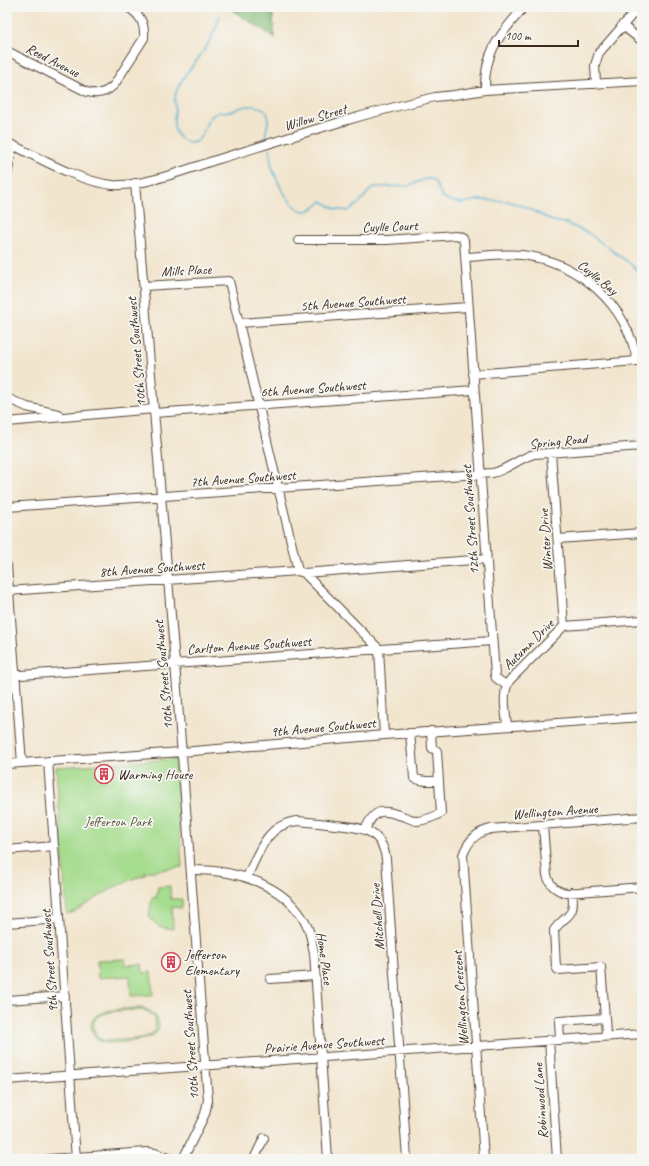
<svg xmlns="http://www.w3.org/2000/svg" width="649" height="1166" viewBox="0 0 649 1166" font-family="Caveat,sans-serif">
  <rect width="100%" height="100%" fill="#f6f6f2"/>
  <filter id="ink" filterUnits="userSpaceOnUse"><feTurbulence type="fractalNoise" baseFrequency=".025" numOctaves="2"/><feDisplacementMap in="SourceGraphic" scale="8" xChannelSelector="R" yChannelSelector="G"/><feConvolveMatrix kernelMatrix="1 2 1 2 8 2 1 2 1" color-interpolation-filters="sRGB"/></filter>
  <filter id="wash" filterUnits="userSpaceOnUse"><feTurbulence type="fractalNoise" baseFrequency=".012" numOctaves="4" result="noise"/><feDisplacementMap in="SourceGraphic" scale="16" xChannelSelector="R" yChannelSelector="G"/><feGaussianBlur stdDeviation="0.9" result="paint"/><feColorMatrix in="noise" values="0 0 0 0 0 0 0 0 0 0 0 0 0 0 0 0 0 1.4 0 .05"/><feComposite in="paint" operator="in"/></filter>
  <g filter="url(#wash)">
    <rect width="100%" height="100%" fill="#f2e5ce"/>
    <!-- green -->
    <path fill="#a5dc8d" stroke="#708356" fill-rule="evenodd" d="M175 759 182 867 145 872V875C118 882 98 898 74 912L67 914 56 767Z
      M170 886 171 899H182V908L172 907 173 929 159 927 149 917 152 897 156 898 158 887Z
      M125 959V965L142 964 143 973 151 972 153 995 131 996 130 976 98 978 97 960Z
      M140 1008C155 1009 166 1025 153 1036 148 1040 108 1045 102 1042 98 1041 95 1038 93 1034 81 1007 125 1009 140 1008ZM140 1010 148 1011 155 1019C156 1024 156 1030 152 1034 145 1040 115 1040 105 1041 100 1040 96 1036 94 1030 89 1008 126 1011 140 1010Z"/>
    <!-- forest -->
    <path fill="#84bc78" stroke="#60734b" d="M227 7H272L275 38Z"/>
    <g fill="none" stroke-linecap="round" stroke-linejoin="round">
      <!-- stream -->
      <path stroke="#54b2d2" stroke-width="1.5" d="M222 9V7
        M220 16C217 26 211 39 205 49 195 65 179 78 175 97 174 102 175 105 175 109 174 121 171 132 183 140 187 143 192 144 197 141 204 136 204 125 210 118 217 109 226 113 235 110 238 109 240 107 243 107 249 105 262 106 266 111 271 116 266 130 265 137L268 141
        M270 148C270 156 271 165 274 173 278 183 291 210 304 211 312 211 317 206 322 201L335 209 348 211 358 204 373 187 408 186 425 179H431L434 180 442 196 450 201 463 203 477 200 507 201 523 206 553 221 565 223 588 233 632 265 642 275"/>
    </g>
  </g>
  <g filter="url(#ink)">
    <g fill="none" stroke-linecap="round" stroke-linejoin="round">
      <defs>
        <path id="minor" d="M622 25 642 41
          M7 51 87 92C98 95 106 93 114 85L144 38C145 23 140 14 127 7
          M596 84 595 65 599 53 639 7
          M485 90C484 51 500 35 524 7
          M7 142C37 157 80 182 113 185 143 187 190 168 219 159 291 137 362 114 435 97L454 95 485 90 642 81
          M7 175 13 145
          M135 183 175 663 208 1100 205 1114 183 1159
          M298 240H387L456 235 461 237 464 241 495 675 496 678 506 685
          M465 257C483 256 504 253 522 255 579 262 627 304 637 361L473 374
          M144 286 229 281 298 571
          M239 323 468 307
          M7 398 27 407 58 414
          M154 413 474 390
          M7 422 154 409
          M551 453 564 626
          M7 507 493 473C508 469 518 459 534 454L642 446
          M558 539 642 533
          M7 566 22 763
          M304 573 379 649 384 735
          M7 591 298 571 304 573 486 559
          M7 676 492 641
          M507 726C506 711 501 693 510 680L564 626 642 620
          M410 733 414 778C421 782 430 781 439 781
          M48 761 76 1159
          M7 764 182 752 384 735 642 717
          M543 826 547 875C550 886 556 891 567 893L642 887
          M365 830C375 806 384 810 405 817 409 818 414 821 417 821 426 820 434 817 441 813L437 751 432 748 431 731
          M7 850 54 846
          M191 870C234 869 287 884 307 926 311 934 312 944 314 953L328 1159
          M247 877C259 852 266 825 297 821 310 822 322 823 335 825 360 827 382 829 386 859L407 1159
          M7 923 59 919
          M270 979 315 976
          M7 1000 65 996
          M605 1018 606 1036
          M549 1040 557 1159
          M560 1040 559 1021 605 1018 601 967 558 970 556 967 554 930C567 913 576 918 572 892
          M7 1080 642 1034
          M49 1159 147 1152 155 1153 170 1159
          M254 1159 264 1138
          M484 1159 463 855C468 841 476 832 491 829L642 817"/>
      </defs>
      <!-- minor casing -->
      <use href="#minor" stroke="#564638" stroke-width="10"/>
      <!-- minor -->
      <use href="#minor" stroke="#fff" stroke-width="8"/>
    </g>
  </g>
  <!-- icons -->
  <defs>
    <symbol id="building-ring" viewBox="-11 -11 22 22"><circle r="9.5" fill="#f6f6f2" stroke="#d1495b" stroke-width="1.5"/><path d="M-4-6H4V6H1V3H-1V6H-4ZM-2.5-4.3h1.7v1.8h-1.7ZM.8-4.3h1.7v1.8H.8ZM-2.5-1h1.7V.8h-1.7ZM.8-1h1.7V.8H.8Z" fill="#d1495b"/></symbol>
  </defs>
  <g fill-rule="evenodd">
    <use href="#building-ring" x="93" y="763" width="22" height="22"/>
    <use href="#building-ring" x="160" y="951" width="22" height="22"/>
  </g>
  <g text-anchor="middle" stroke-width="3.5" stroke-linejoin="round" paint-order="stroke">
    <!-- street labels -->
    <g font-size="14" fill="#3b2a1e" stroke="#f6f6f2">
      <text transform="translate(53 60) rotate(27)" y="5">Reed Avenue</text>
      <text transform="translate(315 117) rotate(-16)" y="5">Willow Street</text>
      <text transform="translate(390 226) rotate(-2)" y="5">Cuylle Court</text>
      <text transform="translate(186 270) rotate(-3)" y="5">Mills Place</text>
      <text transform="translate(598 277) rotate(39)" y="5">Cuylle Bay</text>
      <text transform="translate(353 302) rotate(-4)" y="5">5th Avenue Southwest</text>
      <text transform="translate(136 352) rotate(-95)" y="5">10th Street Southwest</text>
      <text transform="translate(313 388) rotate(-4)" y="5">6th Avenue Southwest</text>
      <text transform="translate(558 441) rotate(-6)" y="5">Spring Road</text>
      <text transform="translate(243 478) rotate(-4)" y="5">7th Avenue Southwest</text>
      <text transform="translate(470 520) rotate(-94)" y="5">12th Street Southwest</text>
      <text transform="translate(545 540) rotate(-94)" y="5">Winter Drive</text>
      <text transform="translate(152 568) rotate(-4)" y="5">8th Avenue Southwest</text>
      <text transform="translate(528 644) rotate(-45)" y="5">Autumn Drive</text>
      <text transform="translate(249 645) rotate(-4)" y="5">Carlton Avenue Southwest</text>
      <text transform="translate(163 675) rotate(-95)" y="5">10th Street Southwest</text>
      <text transform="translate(323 727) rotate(-5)" y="5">9th Avenue Southwest</text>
      <text transform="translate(555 811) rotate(-4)" y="5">Wellington Avenue</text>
      <text transform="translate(377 917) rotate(-94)" y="5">Mitchell Drive</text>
      <text transform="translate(325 958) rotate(82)" y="5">Home Place</text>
      <text transform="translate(49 961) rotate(-94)" y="5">9th Street Southwest</text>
      <text transform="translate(460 998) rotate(-94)" y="5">Wellington Crescent</text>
      <text transform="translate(324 1044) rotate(-4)" y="5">Prairie Avenue Southwest</text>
      <text transform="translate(190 1045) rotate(-94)" y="5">10th Street Southwest</text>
      <text transform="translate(540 1101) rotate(-94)" y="5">Robinwood Lane</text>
    </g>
    <!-- poi labels -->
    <g font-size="14" fill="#3b2a1e" stroke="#f6f6f2" text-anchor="start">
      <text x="118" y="779">Warming House</text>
      <text x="185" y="959">Jefferson<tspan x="185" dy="16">Elementary</tspan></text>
    </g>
    <!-- park labels -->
    <g font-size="14" fill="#56563a" stroke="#f6f6f2">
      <text x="118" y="826">Jefferson Park</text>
    </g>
  </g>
  <!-- margin -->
  <rect width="649" height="1166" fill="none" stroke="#f6f6f2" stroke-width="24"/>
  <!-- scale -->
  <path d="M499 40v6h79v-6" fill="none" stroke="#3b2a1e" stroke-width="2"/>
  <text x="505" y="40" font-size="12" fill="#3b2a1e" stroke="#f6f6f2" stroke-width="3" paint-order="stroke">100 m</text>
</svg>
